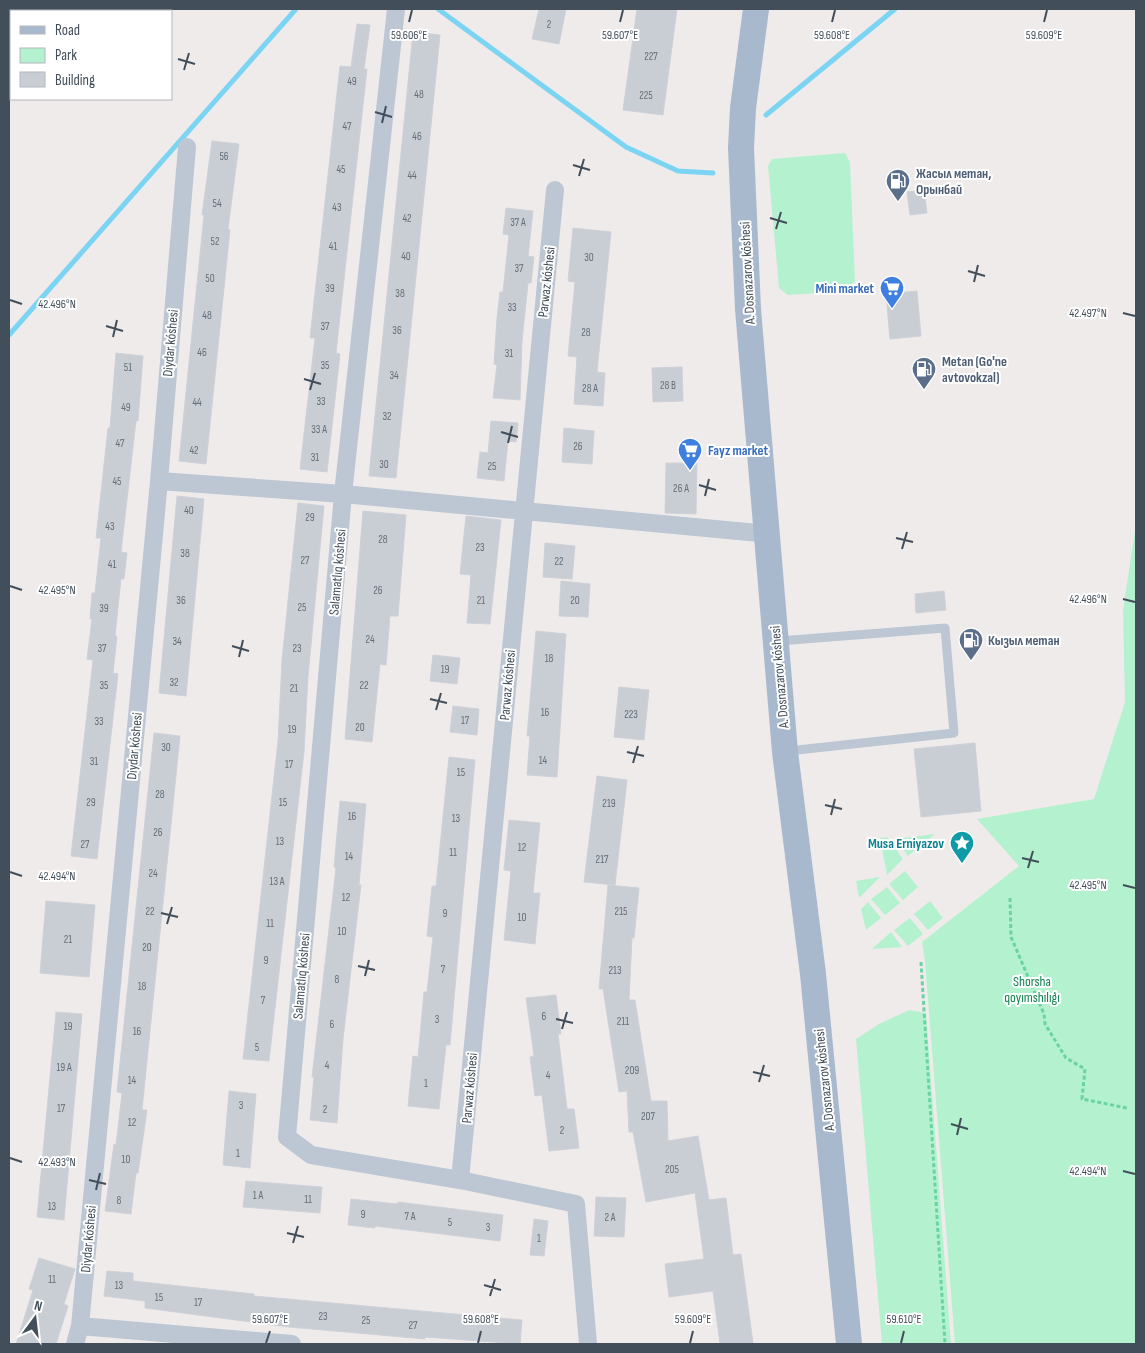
<svg xmlns="http://www.w3.org/2000/svg" width="1145" height="1353" viewBox="0 0 1145 1353" font-family="'Sofia Sans Condensed',sans-serif">
  <rect width="100%" height="100%" fill="#efebeb"/>
  <!-- green -->
  <path fill="#b4f2cf" d="M845 153 850 162 855 281 847 291 788 295 779 288 768 166 772 159Z
    M1136 524V1344H955L925 961 922 942 1019 866 977 819 1094 799 1125 702 1123 610Z
    M935 834 908 856 895 839Z
    M887 837 903 859 887 875 880 838Z
    M905 871 918 887 903 900 889 884Z
    M880 877 859 898 856 881Z
    M887 887 900 903 885 915 871 899Z
    M930 901 943 918 928 930 914 914Z
    M868 902 881 918 866 930 861 909Z
    M910 918 923 934 908 946 894 930Z
    M891 932 902 947 872 949Z
    M909 1010 926 1013 951 1344H882L856 1039 879 1024Z"/>
  <g fill="none" stroke-linecap="round" stroke-linejoin="round">
    <!-- stream -->
    <path stroke="#7cd4f3" stroke-width="5" d="M438 9 626 147 678 171 713 173
      M766 115 895 9
      M9 335 296 9"/>
  </g>
  <!-- building -->
  <path fill="#c9cdd4" stroke="#cfd1d8" d="M539 9H566L559 44 532 39Z
    M637 9H677L663 115 623 110Z
    M357 24 370 25 364 69H367L336 353 340 354 327 472 300 469 315 338H310L340 66 351 67Z
    M413 32 440 35 396 478 369 476Z
    M212 141 239 144 228 229 230 230 206 464 179 461 204 215H202Z
    M924 190 927 213 910 215 907 192Z
    M506 208 533 211 528 256 534 257 531 283H528L522 341 520 400 493 398 497 365 494 364 497 318 500 292H503L509 235 503 234Z
    M573 228 611 232 597 372 605 373 603 406 574 404 577 357 568 356 575 282 568 281Z
    M917 291 921 336 890 339 886 294Z
    M116 353 143 356 138 421H136L121 552 127 553 124 579H121L115 636H117L113 673 118 674 97 859 71 856 93 660 87 659 92 619H90L92 593H95L101 538H96L108 428H110Z
    M682 367 683 401 653 402 652 368Z
    M491 421 518 423 516 442 508 441 504 481 477 478 480 452 488 453Z
    M564 428 594 431 592 464 562 462Z
    M666 463H697L696 514 665 513Z
    M177 496 204 499 186 696 159 693Z
    M298 503 324 506 308 677 304 752 269 1061 243 1059 278 741 282 660Z
    M363 511 406 515 398 616H390L386 665 380 664 372 742 345 739Z
    M466 516 501 520 490 624 467 623 471 575 460 574Z
    M545 543 575 546 572 579 543 577Z
    M561 581 590 584 588 617 559 616Z
    M944 591 946 610 916 613 915 594Z
    M536 631 566 634 557 777 527 775 530 736H527Z
    M433 655 460 658 457 684 430 681Z
    M619 687 649 690 644 740 614 737Z
    M453 706 479 709 477 735 450 732Z
    M154 733 180 736 142 1110H147L138 1173H136L131 1214 105 1211 114 1144 116 1145 122 1093 117 1092Z
    M975 743 981 811 921 817 914 749Z
    M449 757 475 760 450 1045H446L439 1109 408 1106 413 1056 418 1057 424 992H427L433 937 427 936 432 886H436Z
    M597 776 627 780 615 885 584 882Z
    M340 801 366 804 359 885H361L343 1039 337 1123 310 1120 314 1077H312L336 868 334 867Z
    M509 820 540 823 533 893H540L535 944 504 940 511 871 504 870Z
    M608 885 639 888 634 938H632L629 1000H635L651 1101H667L668 1141 698 1136 709 1200 726 1198 733 1255 741 1254 753 1343 720 1344 713 1291 669 1297 665 1264 704 1259 695 1193 646 1202 633 1132H629L627 1091 619 1092 603 989H599Z
    M46 901 95 905 89 977 40 973Z
    M556 995 561 1034H558L567 1109H574L579 1148 549 1151 542 1095 535 1096 530 1057 534 1056 526 998Z
    M56 1012 82 1014 64 1220 37 1217Z
    M229 1091 256 1094 250 1168 223 1165Z
    M246 1181 322 1187 320 1213 243 1207Z
    M596 1197 626 1198 624 1237 594 1236Z
    M351 1199 397 1204 398 1202 503 1215 500 1241 375 1226V1228L348 1225Z
    M534 1219 548 1221 544 1256 530 1255Z
    M39 1258 75 1269 64 1304 68 1306 56 1344H16L33 1290 29 1289Z
    M107 1271 133 1273V1281L254 1294V1296L522 1320 520 1344 425 1337V1339L289 1327 145 1308V1301L104 1296Z"/>
  <g fill="none" stroke-linecap="round" stroke-linejoin="round">
    <!-- path -->
    <path stroke="#69d3a4" stroke-width="3" stroke-dasharray="4 2.5" stroke-linecap="butt" d="M1010 898 1011 937 1044 1014 1045 1024 1066 1058 1085 1069 1082 1099 1127 1108
      M921 962 945 1344"/>
    <!-- service -->
    <path stroke="#bdc7d3" stroke-width="9" d="M779 641 945 628 954 733 788 751"/>
    <!-- minor -->
    <path stroke="#bdc7d3" stroke-width="18" d="M396 9 343 494 287 1137 311 1155 460 1180 576 1204 588 1344
      M159 481 343 494 769 534
      M460 1180 555 190
      M80 1326 292 1344
      M75 1344 80 1326 159 481 187 147"/>
    <!-- primary -->
    <path stroke="#a8b9ce" stroke-width="26" d="M756 9 743 108 741 148 748 309 785 752 813 974 849 1344"/>
  </g>
  <!-- ticks -->
  <path fill="none" stroke="#424e5a" stroke-width="2" d="M409 22 412 10M620 22 623 10M832 22 835 10M1044 22 1047 10M178 59 195 64M184 70 189 53M375 112 392 117M382 123 386 106M573 165 590 170M579 176 584 159M770 218 787 223M776 229 781 212M968 271 985 276M974 282 978 265M10 300 22 304M1123 313 1135 316M106 326 123 331M113 337 117 320M304 379 321 384M310 390 315 373M501 432 518 437M508 443 512 426M699 485 716 490M705 496 709 479M896 538 913 542M902 549 907 532M10 586 22 590M1123 599 1135 602M232 646 249 651M239 657 243 640M430 699 447 703M436 710 441 693M627 752 644 756M633 763 638 746M825 805 842 809M831 815 835 799M1022 858 1039 862M1028 868 1033 851M10 872 22 876M1123 885 1135 888M161 913 178 917M167 924 172 907M358 966 375 970M365 976 369 960M556 1019 573 1023M562 1029 567 1012M753 1072 770 1076M759 1082 764 1065M951 1124 968 1129M957 1135 961 1118M10 1158 22 1162M1123 1171 1135 1174M89 1180 106 1184M96 1190 100 1173M287 1233 304 1237M293 1243 298 1226M484 1285 501 1290M490 1296 495 1279M266 1343 270 1331M478 1343 481 1331M690 1343 693 1331M901 1343 904 1331"/>
  <!-- icons -->
  <defs>
    <symbol id="fuel-pin" viewBox="-11 -11 22 30"><path d="M0 17L-7.5 6A9.5 9.5 0 1 1 7.5 6Z" fill="#5c6f8a" stroke="#fff"/><path d="M-5.5-6h7V0h2V4h1.3V-2.5L3-4.5l.8-.8L6-3V5H2.5V1h-1V6h-7ZM-4.2-4.7v3.2H.2V-4.7Z" fill="#fff"/></symbol>
    <symbol id="supermarket-pin" viewBox="-11 -11 22 30"><path d="M0 17L-7.5 6A9.5 9.5 0 1 1 7.5 6Z" fill="#3f7fe0" stroke="#fff"/><path d="M-6-5.5h2.5l.6 2H6L4.5 2H-2.5L-4.4-4H-6ZM-1.5 3.2a1.3 1.3 0 1 0 .1 0ZM3 3.2a1.3 1.3 0 1 0 .1 0Z" fill="#fff"/></symbol>
    <symbol id="sight-pin" viewBox="-11 -11 22 30"><path d="M0 17L-7.5 6A9.5 9.5 0 1 1 7.5 6Z" fill="#0f9aa8" stroke="#fff"/><path d="M0-6L1.8-2.2L6-1.7L2.9 1.2L3.7 5.4L0 3.3L-3.7 5.4L-2.9 1.2L-6-1.7L-1.8-2.2Z" fill="#fff"/></symbol>
  </defs>
  <g fill-rule="evenodd">
    <use href="#fuel-pin" x="884" y="167" width="28" height="38"/>
    <use href="#supermarket-pin" x="878" y="274" width="28" height="38"/>
    <use href="#fuel-pin" x="910" y="355" width="28" height="38"/>
    <use href="#supermarket-pin" x="676" y="436" width="28" height="38"/>
    <use href="#fuel-pin" x="957" y="626" width="28" height="38"/>
    <use href="#sight-pin" x="948" y="829" width="28" height="38"/>
  </g>
  <g text-anchor="middle" stroke-width="4" stroke-linejoin="round" paint-order="stroke">
    <!-- number labels -->
    <g font-size="11" fill="#646e78">
      <text x="549" y="28">2</text>
      <text x="651" y="60">227</text>
      <text x="352" y="85">49</text>
      <text x="419" y="98">48</text>
      <text x="646" y="99">225</text>
      <text x="347" y="130">47</text>
      <text x="417" y="140">46</text>
      <text x="224" y="160">56</text>
      <text x="341" y="173">45</text>
      <text x="412" y="179">44</text>
      <text x="217" y="207">54</text>
      <text x="337" y="211">43</text>
      <text x="407" y="222">42</text>
      <text x="518" y="226">37 А</text>
      <text x="215" y="245">52</text>
      <text x="333" y="250">41</text>
      <text x="406" y="260">40</text>
      <text x="589" y="261">30</text>
      <text x="519" y="272">37</text>
      <text x="210" y="282">50</text>
      <text x="330" y="292">39</text>
      <text x="400" y="297">38</text>
      <text x="512" y="311">33</text>
      <text x="207" y="319">48</text>
      <text x="325" y="330">37</text>
      <text x="397" y="334">36</text>
      <text x="586" y="336">28</text>
      <text x="202" y="356">46</text>
      <text x="509" y="357">31</text>
      <text x="325" y="369">35</text>
      <text x="128" y="371">51</text>
      <text x="394" y="379">34</text>
      <text x="668" y="389">28 В</text>
      <text x="590" y="392">28 А</text>
      <text x="321" y="405">33</text>
      <text x="197" y="406">44</text>
      <text x="126" y="411">49</text>
      <text x="387" y="420">32</text>
      <text x="319" y="433">33 А</text>
      <text x="120" y="447">47</text>
      <text x="578" y="450">26</text>
      <text x="194" y="454">42</text>
      <text x="315" y="461">31</text>
      <text x="384" y="468">30</text>
      <text x="492" y="470">25</text>
      <text x="117" y="485">45</text>
      <text x="681" y="492">26 А</text>
      <text x="189" y="514">40</text>
      <text x="310" y="521">29</text>
      <text x="110" y="530">43</text>
      <text x="383" y="543">28</text>
      <text x="480" y="551">23</text>
      <text x="185" y="557">38</text>
      <text x="305" y="564">27</text>
      <text x="559" y="565">22</text>
      <text x="112" y="568">41</text>
      <text x="378" y="594">26</text>
      <text x="181" y="604">36</text>
      <text x="481" y="604">21</text>
      <text x="575" y="604">20</text>
      <text x="302" y="611">25</text>
      <text x="104" y="612">39</text>
      <text x="370" y="643">24</text>
      <text x="177" y="645">34</text>
      <text x="102" y="652">37</text>
      <text x="297" y="652">23</text>
      <text x="549" y="662">18</text>
      <text x="445" y="673">19</text>
      <text x="174" y="686">32</text>
      <text x="104" y="689">35</text>
      <text x="364" y="689">22</text>
      <text x="294" y="692">21</text>
      <text x="545" y="716">16</text>
      <text x="631" y="718">223</text>
      <text x="465" y="724">17</text>
      <text x="99" y="725">33</text>
      <text x="360" y="731">20</text>
      <text x="292" y="733">19</text>
      <text x="166" y="751">30</text>
      <text x="543" y="764">14</text>
      <text x="94" y="765">31</text>
      <text x="289" y="768">17</text>
      <text x="461" y="776">15</text>
      <text x="160" y="798">28</text>
      <text x="91" y="806">29</text>
      <text x="283" y="806">15</text>
      <text x="609" y="807">219</text>
      <text x="352" y="820">16</text>
      <text x="456" y="822">13</text>
      <text x="158" y="836">26</text>
      <text x="280" y="845">13</text>
      <text x="85" y="848">27</text>
      <text x="522" y="851">12</text>
      <text x="453" y="856">11</text>
      <text x="349" y="860">14</text>
      <text x="602" y="863">217</text>
      <text x="153" y="877">24</text>
      <text x="277" y="885">13 А</text>
      <text x="346" y="901">12</text>
      <text x="150" y="915">22</text>
      <text x="621" y="915">215</text>
      <text x="445" y="917">9</text>
      <text x="522" y="921">10</text>
      <text x="270" y="927">11</text>
      <text x="342" y="935">10</text>
      <text x="68" y="943">21</text>
      <text x="147" y="951">20</text>
      <text x="266" y="964">9</text>
      <text x="443" y="973">7</text>
      <text x="615" y="974">213</text>
      <text x="337" y="983">8</text>
      <text x="142" y="990">18</text>
      <text x="263" y="1004">7</text>
      <text x="544" y="1020">6</text>
      <text x="437" y="1023">3</text>
      <text x="623" y="1025">211</text>
      <text x="332" y="1028">6</text>
      <text x="68" y="1030">19</text>
      <text x="137" y="1035">16</text>
      <text x="257" y="1051">5</text>
      <text x="327" y="1069">4</text>
      <text x="64" y="1071">19 А</text>
      <text x="632" y="1074">209</text>
      <text x="548" y="1079">4</text>
      <text x="132" y="1084">14</text>
      <text x="426" y="1087">1</text>
      <text x="241" y="1109">3</text>
      <text x="61" y="1112">17</text>
      <text x="325" y="1113">2</text>
      <text x="648" y="1120">207</text>
      <text x="132" y="1126">12</text>
      <text x="562" y="1134">2</text>
      <text x="238" y="1157">1</text>
      <text x="126" y="1163">10</text>
      <text x="672" y="1173">205</text>
      <text x="258" y="1199">1 А</text>
      <text x="308" y="1203">11</text>
      <text x="119" y="1204">8</text>
      <text x="52" y="1210">13</text>
      <text x="363" y="1218">9</text>
      <text x="410" y="1220">7 А</text>
      <text x="610" y="1221">2 А</text>
      <text x="450" y="1226">5</text>
      <text x="488" y="1231">3</text>
      <text x="539" y="1242">1</text>
      <text x="52" y="1283">11</text>
      <text x="119" y="1289">13</text>
      <text x="159" y="1301">15</text>
      <text x="198" y="1306">17</text>
      <text x="323" y="1320">23</text>
      <text x="366" y="1324">25</text>
      <text x="413" y="1329">27</text>
    </g>
    <!-- service labels -->
    <g font-size="14" font-weight="bold" fill="#4e5e75" stroke="#fff" text-anchor="start">
      <text x="916" y="178">Жасыл метан,<tspan x="916" dy="16">Орынбай</tspan></text>
      <text x="942" y="366">Metan (Go'ne<tspan x="942" dy="16">avtovokzal)</tspan></text>
      <text x="988" y="645">Кызыл метан</text>
    </g>
    <!-- street labels -->
    <g font-size="14" fill="#424e5a" stroke="#fff">
      <text transform="translate(747 273) rotate(-93)" y="5">A. Dosnazarov kóshesi</text>
      <text transform="translate(546 282) rotate(-84)" y="5">Parwaz kóshesi</text>
      <text transform="translate(170 343) rotate(-85)" y="5">Diydar kóshesi</text>
      <text transform="translate(337 572) rotate(-85)" y="5">Salamatlıq kóshesi</text>
      <text transform="translate(779 677) rotate(-95)" y="5">A. Dosnazarov kóshesi</text>
      <text transform="translate(507 685) rotate(-85)" y="5">Parwaz kóshesi</text>
      <text transform="translate(134 746) rotate(-85)" y="5">Diydar kóshesi</text>
      <text transform="translate(301 976) rotate(-85)" y="5">Salamatlıq kóshesi</text>
      <text transform="translate(824 1080) rotate(-96)" y="5">A. Dosnazarov kóshesi</text>
      <text transform="translate(469 1088) rotate(-85)" y="5">Parwaz kóshesi</text>
      <text transform="translate(88 1239) rotate(-85)" y="5">Diydar kóshesi</text>
    </g>
    <!-- shop labels -->
    <g font-size="14" font-weight="bold" fill="#366cbe" stroke="#fff" text-anchor="end">
      <text x="874" y="293">Mini market</text>
      <text x="708" y="455" text-anchor="start">Fayz market</text>
    </g>
    <!-- culture labels -->
    <g font-size="14" font-weight="bold" fill="#0d838f" stroke="#fff" text-anchor="end">
      <text x="944" y="848">Musa Erniyazov</text>
    </g>
    <!-- park labels -->
    <g font-size="14" fill="#0e814e" stroke="#fff">
      <text x="1032" y="986">Shorsha<tspan x="1032" dy="16">qoyımshılıǵı</tspan></text>
    </g>
  </g>
  <g font-size="12" text-anchor="middle" fill="#424e5a" stroke="#fff" stroke-width="4" stroke-linejoin="round" paint-order="stroke">
    <text x="409" y="39">59.606°E</text>
    <text x="620" y="39">59.607°E</text>
    <text x="832" y="39">59.608°E</text>
    <text x="1044" y="39">59.609°E</text>
    <text x="57" y="308">42.496°N</text>
    <text x="1088" y="317">42.497°N</text>
    <text x="57" y="594">42.495°N</text>
    <text x="1088" y="603">42.496°N</text>
    <text x="57" y="880">42.494°N</text>
    <text x="1088" y="889">42.495°N</text>
    <text x="57" y="1166">42.493°N</text>
    <text x="1088" y="1175">42.494°N</text>
    <text x="270" y="1323">59.607°E</text>
    <text x="481" y="1323">59.608°E</text>
    <text x="693" y="1323">59.609°E</text>
    <text x="904" y="1323">59.610°E</text>
  </g>
  <!-- border -->
  <rect width="1145" height="1353" fill="none" stroke="#424e5a" stroke-width="20"/>
  <!-- legend -->
  <rect x="10" y="10" width="162" height="90" fill="#ffffff" stroke="#b3b8bd"/>
  <rect x="20" y="26" width="25" height="8" fill="#a8b9ce" stroke="#b3b8bd"/>
  <text x="55" y="35" font-size="15" fill="#424e5a">Road</text>
  <rect x="20" y="48" width="25" height="15" fill="#b4f2cf" stroke="#b3b8bd"/>
  <text x="55" y="60" font-size="15" fill="#424e5a">Park</text>
  <rect x="20" y="72" width="25" height="15" fill="#c9cdd4" stroke="#b3b8bd"/>
  <text x="55" y="85" font-size="15" fill="#424e5a">Building</text>
  <!-- north arrow -->
  <g transform="translate(35 1318) rotate(15)" stroke="#ffffff" stroke-width="4" paint-order="stroke">
  <path d="M0-4L9 19L0 12L-9 19Z" fill="#424e5a"/>
  <text y="-8" font-size="14" font-weight="bold" text-anchor="middle" fill="#424e5a">N</text>
  </g>
</svg>
